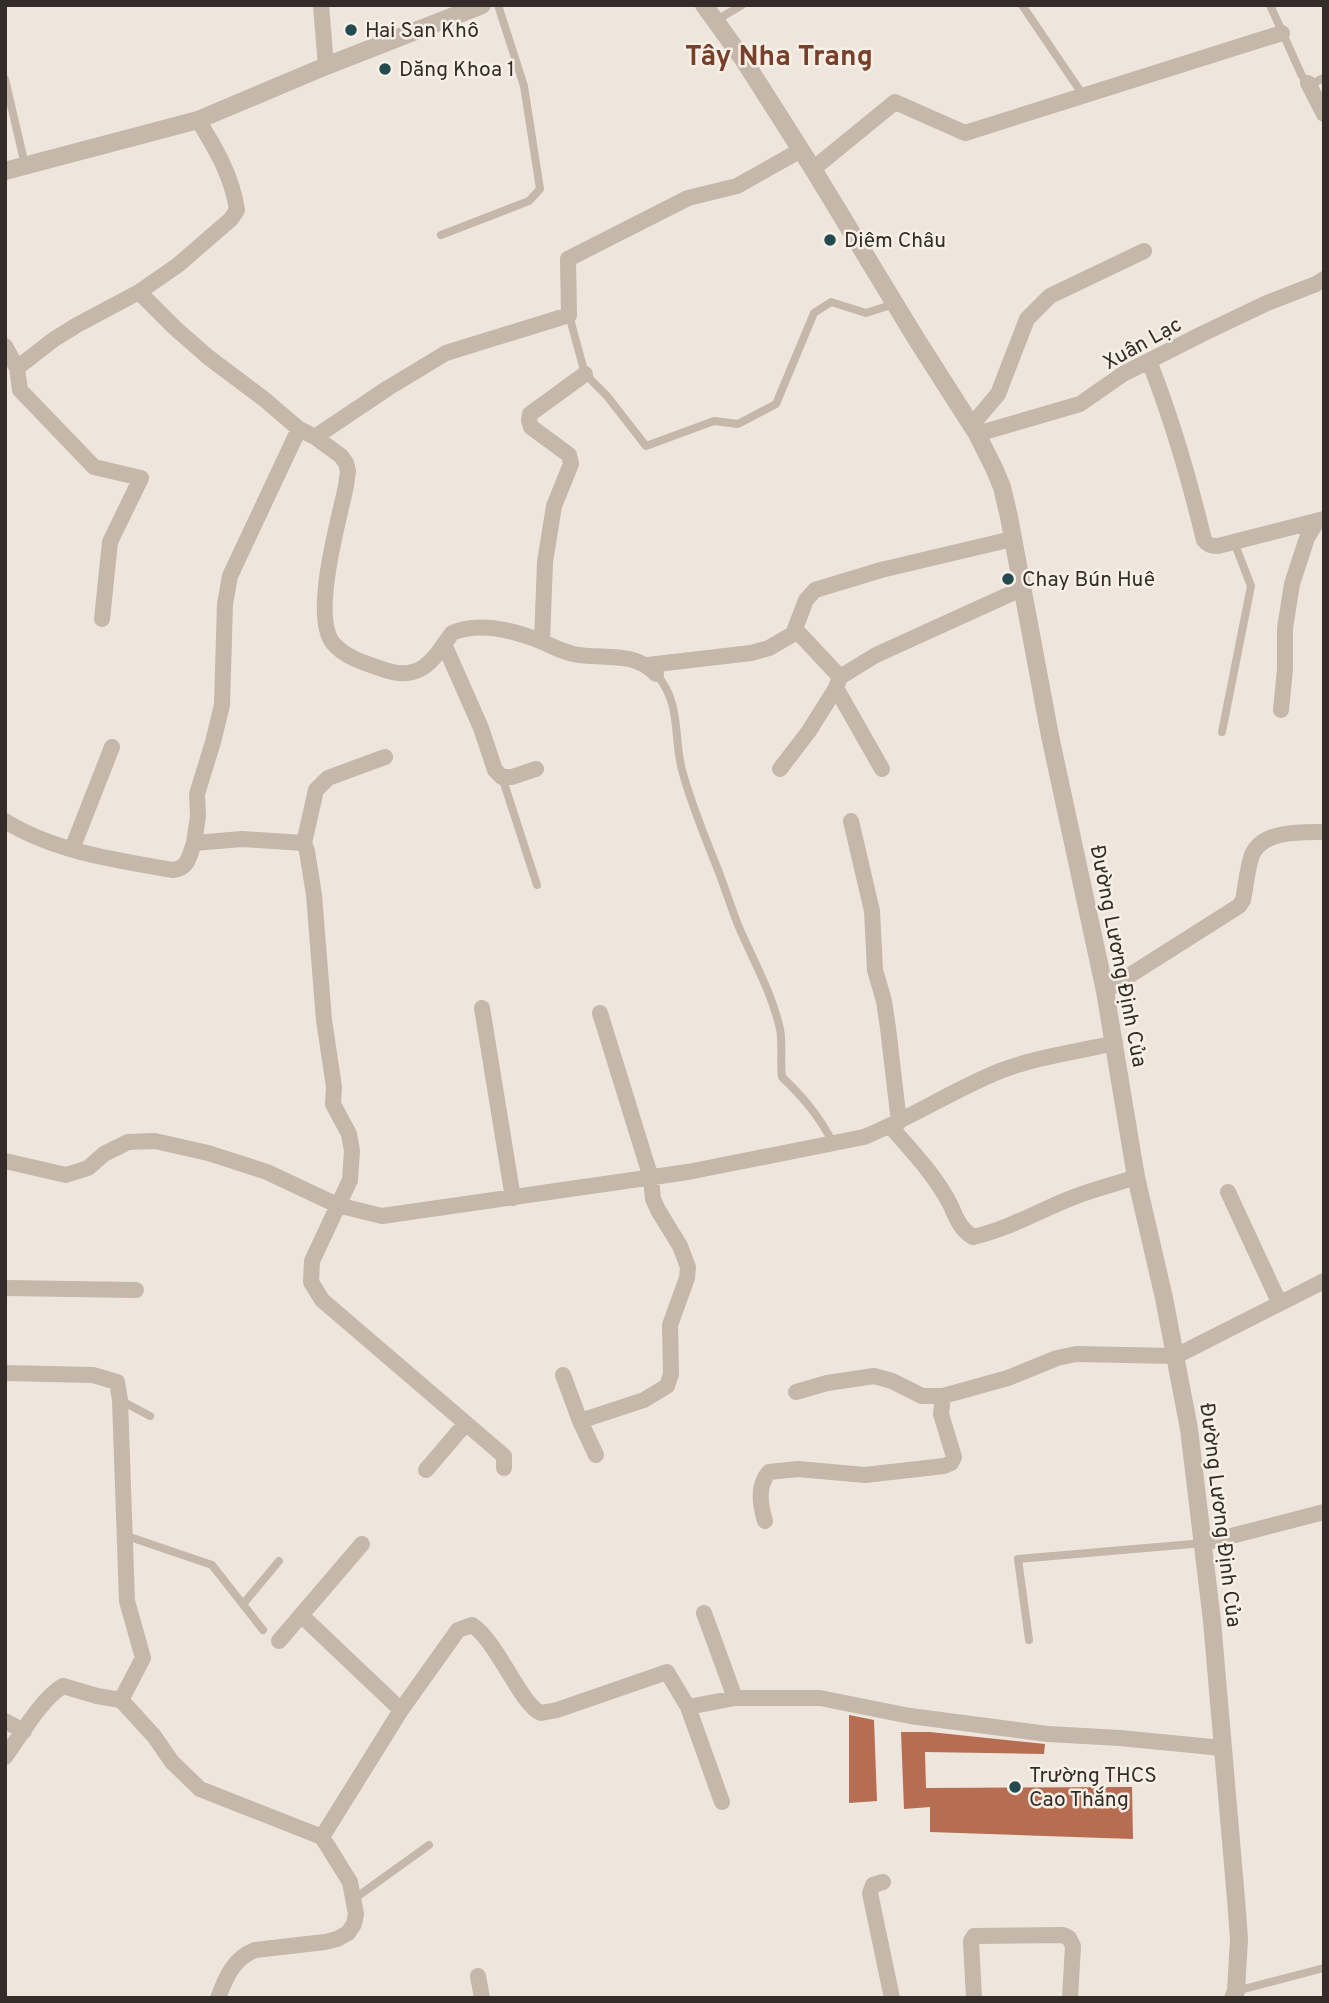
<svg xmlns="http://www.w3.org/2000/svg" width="1329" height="2003" viewBox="0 0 1329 2003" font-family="Overpass,sans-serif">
  <rect width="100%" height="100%" fill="#eee6dc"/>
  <!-- building -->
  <path fill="#b76d51" d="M849 1715 874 1720 877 1801 849 1803Z
    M901 1732H930L1045 1744 1044 1754 925 1752 926 1788 1132 1787 1133 1839 930 1832V1807L904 1809Z"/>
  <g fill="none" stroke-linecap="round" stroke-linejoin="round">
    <!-- service -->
    <path stroke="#c5b7a9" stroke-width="8" d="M1022 5 1083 95
      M1270 5 1302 76 1308 83H1313L1324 78
      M715 21 742 5
      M5 79 25 165
      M441 235 529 201 540 189 524 86 498 5
      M569 315 585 374 607 396 646 446 714 421 738 424 776 404 814 313 831 302 866 313 894 304
      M656 674C682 703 673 737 682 770 691 804 705 837 718 870 725 888 731 907 738 925 753 960 772 993 780 1029 783 1045 780 1062 782 1077 804 1098 819 1116 833 1143
      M1222 732 1251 586 1234 542
      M502 777 537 885
      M120 1400 150 1416
      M124 1535 212 1565 263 1630
      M244 1603 279 1561
      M1029 1640 1018 1559 1204 1543
      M354 1899 429 1845
      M1236 1991 1324 1968"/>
    <!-- minor -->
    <path stroke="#c5b7a9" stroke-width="16" d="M321 5 326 66
      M1308 83 1324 114
      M198 120C216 149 232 176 237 210L231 219 178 265 139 292 175 328 208 357 264 399 299 429 315 437 341 456 346 463 348 471 346 486C339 520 311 615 333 643 345 658 368 664 385 670 421 682 434 659 452 633 480 621 516 631 543 642 553 647 562 651 573 654 602 660 633 650 656 674
      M813 169 895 102 965 133 1282 33
      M5 346 17 368 20 390 94 467 141 478 110 542 102 619
      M1149 361C1172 419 1189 478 1204 540 1208 545 1211 546 1218 546L1324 519
      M17 368 53 340 77 325 139 292
      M971 426 998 394 1027 319 1050 296 1144 251
      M977 434 1080 404 1123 374 1202 334 1267 303 1316 284 1324 279
      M315 437 388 388 446 353 569 315 568 259 688 198 737 186 801 150
      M796 630 840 677
      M542 642 545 562 554 506 571 464 569 455 531 427 529 420 530 414 585 374
      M444 644 481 728 495 770 502 777H512L536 769
      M648 665 751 653 769 648 793 634 806 600 815 590 881 570 1012 539
      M836 688 882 769
      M1281 710 1285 669V628L1292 584 1307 538 1317 521
      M780 769 809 731 836 688 840 677 876 655 1021 589
      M5 821C55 852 116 860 173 870 189 868 189 856 194 843L242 839 304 843 307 851 314 895 324 1020 334 1087 333 1104 349 1134 352 1151 350 1180 312 1261 311 1282 322 1300 504 1456V1468
      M851 821 872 911 875 970 884 1001 888 1028 899 1122
      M194 843 198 816 197 794 213 742 222 705 225 604 230 576 299 429
      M304 843 316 790 328 778 385 757
      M72 849 112 747
      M1105 991 1239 906 1243 900C1246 886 1247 869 1252 855 1262 830 1302 832 1324 832
      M482 1008 513 1198
      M890 1126C912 1151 936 1176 951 1206 956 1218 961 1230 973 1237 1009 1229 1040 1210 1074 1197 1094 1189 1116 1184 1136 1177
      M5 1161 66 1175 88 1168 104 1154 128 1142 155 1141 208 1153 267 1172 337 1205 382 1216 688 1172 864 1137C911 1118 953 1090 1000 1071 1036 1057 1076 1052 1115 1043
      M1228 1192 1279 1302
      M5 1288 136 1290
      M5 1373 93 1375 117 1382 120 1400 127 1601 143 1658 121 1700
      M563 1375 580 1421
      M796 1392 827 1383 874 1376 892 1381 922 1396H943L1008 1378 1057 1358 1076 1354 1176 1356 1324 1281
      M596 1455 580 1421 644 1400 667 1386 671 1374 670 1325 687 1278 688 1267 680 1246 658 1210 653 1199 651 1178 600 1013
      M426 1470 466 1423
      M765 1521C760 1504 757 1486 769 1472L798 1469 865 1475 944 1466 951 1463 954 1457 941 1414 943 1396
      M1204 1543 1324 1512
      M704 1613 735 1698
      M301 1615 401 1710
      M279 1641 362 1544
      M688 1707 722 1802
      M5 1721 24 1731
      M5 1757C21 1735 41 1699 63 1686L97 1696 121 1700 154 1736 172 1762 200 1789 322 1837 350 1882 356 1914 354 1924 348 1933 337 1939 325 1942 255 1950C233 1959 226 1977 218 1998
      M322 1837 401 1710 458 1630 472 1625C498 1642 520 1704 541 1713L557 1710 667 1672 688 1707 735 1698H820L910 1716 1048 1734 1120 1738 1222 1748
      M883 1882 873 1885 870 1893 892 1998
      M478 1976 482 1998
      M974 1998 971 1941 974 1936 1063 1935 1069 1938 1073 1946 1070 1998"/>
    <!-- tertiary -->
    <path stroke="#c5b7a9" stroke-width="18" d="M704 5 743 59 813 169 917 340 977 434 994 468 1002 487 1009 517 1050 736 1105 991 1136 1177 1164 1298 1189 1429 1212 1621 1236 1899 1239 1939 1236 1991 1233 1998
      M5 171 198 120 326 66 482 5"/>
  </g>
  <!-- markers -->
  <g fill="#234b4f" stroke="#f7f0e7" stroke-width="2.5">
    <circle cx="351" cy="30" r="7"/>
    <circle cx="385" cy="69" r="7"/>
    <circle cx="830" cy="240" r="7"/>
    <circle cx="1008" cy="579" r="7"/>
    <circle cx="1015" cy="1787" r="7"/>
  </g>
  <g text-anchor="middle" stroke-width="5" stroke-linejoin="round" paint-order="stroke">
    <!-- poi labels -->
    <g font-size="21" fill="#332c28" stroke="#f7f0e7" text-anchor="start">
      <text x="365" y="37">Hai San Khô</text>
      <text x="399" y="76">Dăng Khoa 1</text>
      <text x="844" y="247">Diêm Châu</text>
      <text x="1022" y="586">Chay Bún Huê</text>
      <text x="1029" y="1782">Trường THCS<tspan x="1029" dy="24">Cao Thắng</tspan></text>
    </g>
    <!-- street labels -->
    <g font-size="21" fill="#332c28" stroke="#f7f0e7">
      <text transform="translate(1142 343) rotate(-29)" y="7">Xuân Lạc</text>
      <text transform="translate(1119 956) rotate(79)" y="7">Đường Lương Định Của</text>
      <text transform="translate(1221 1515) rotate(83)" y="7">Đường Lương Định Của</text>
    </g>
    <!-- district labels -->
    <g font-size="28" font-weight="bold" fill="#78402b" stroke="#f7f0e7">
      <text x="779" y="65">Tây Nha Trang</text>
    </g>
  </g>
  <!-- border -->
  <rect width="1329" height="2003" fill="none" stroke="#332c28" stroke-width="14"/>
</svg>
